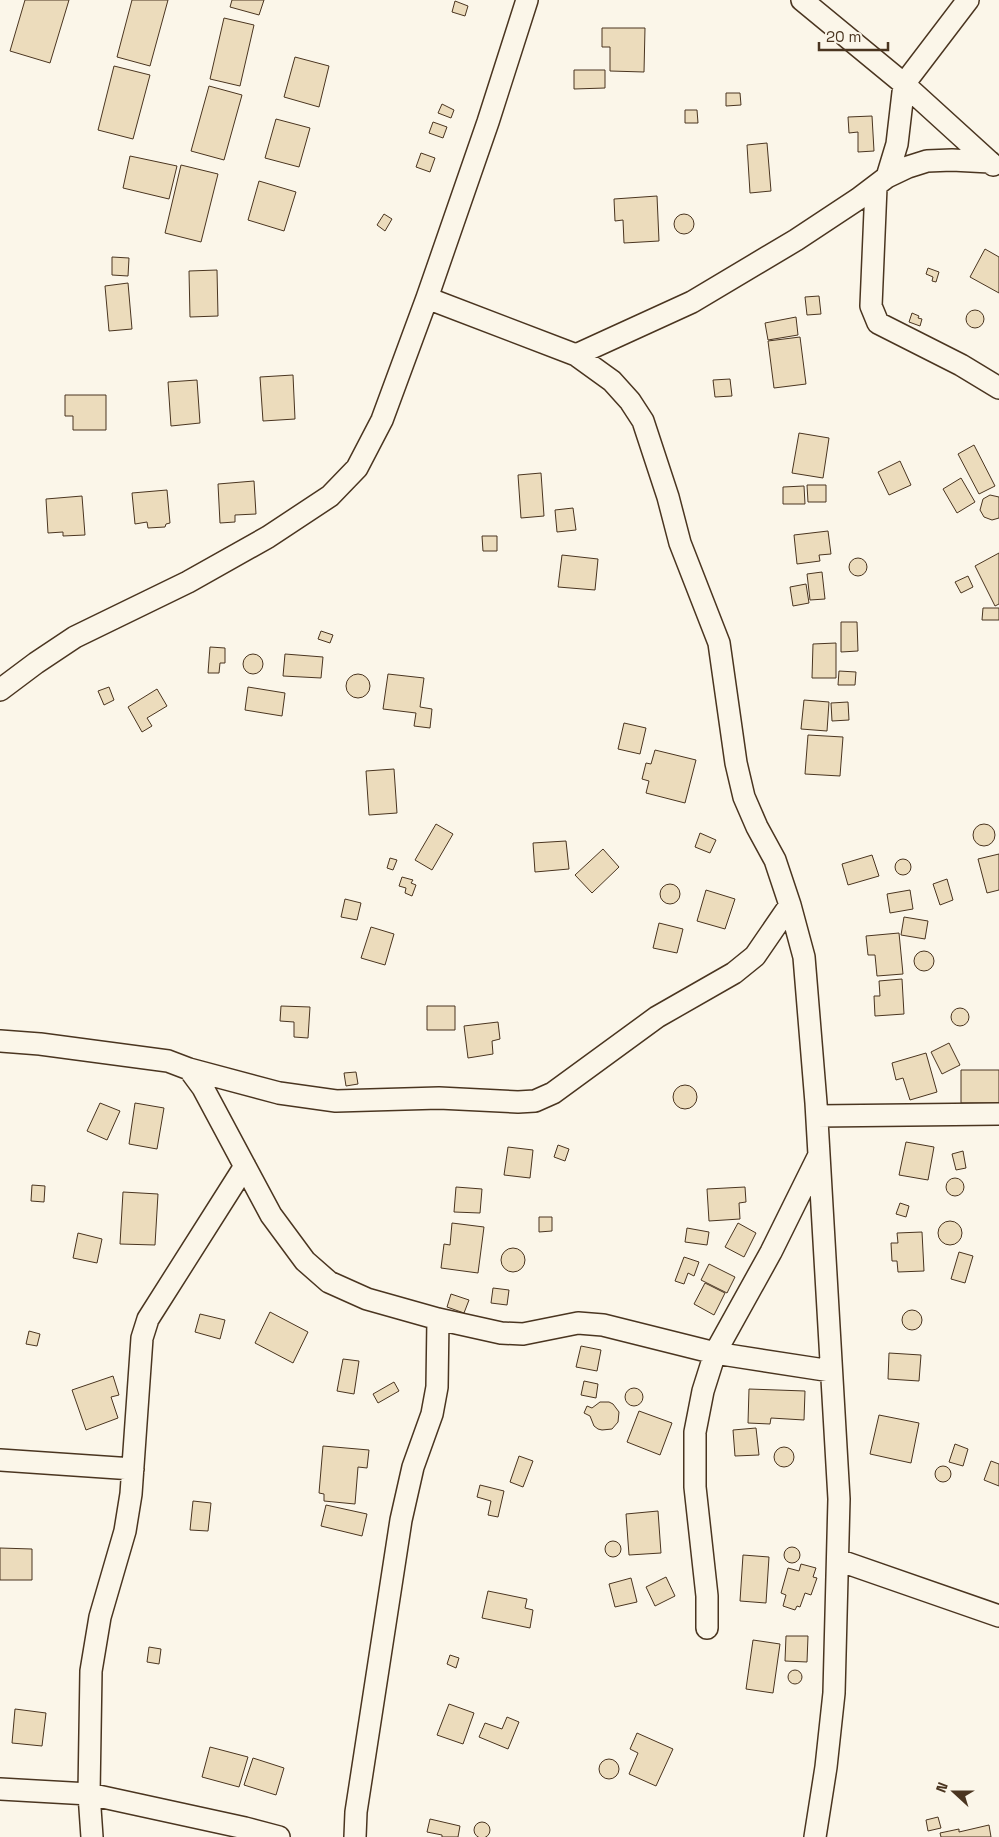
<svg xmlns="http://www.w3.org/2000/svg" width="999" height="1837" viewBox="0 0 999 1837" font-family="'Space Grotesk',sans-serif">
  <rect width="100%" height="100%" fill="#fbf6e9"/>
  <!-- building -->
  <path fill="#ecdcbc" stroke="#4a3520" d="M25 0H69L50 63 10 51Z
    M132 0H168L150 66 117 57Z
    M232 0H264L259 15 230 7Z
    M455 1 468 6 465 16 452 12Z
    M224 18 254 25 240 86 210 79Z
    M602 28H645L644 72 610 71V47H602Z
    M295 57 329 66 319 107 284 97Z
    M114 66 150 75 133 139 98 130Z
    M574 70H605V88L574 89Z
    M209 86 242 95 224 160 191 151Z
    M726 93H740L741 105 726 106Z
    M442 104 454 110 451 118 438 113Z
    M685 110H697L698 123H685Z
    M872 116 874 151 858 152V132L849 133 848 117Z
    M276 119 310 128 299 167 265 158Z
    M433 122 447 127 443 138 429 133Z
    M767 143 771 191 750 193 747 145Z
    M421 153 435 158 430 172 416 167Z
    M130 156 177 166 169 199 123 188Z
    M181 165 218 174 201 242 165 233Z
    M259 181 296 192 284 231 248 220Z
    M657 196 659 241 624 243 623 220 615 221 614 199Z
    M384 214 392 219 385 231 377 225Z
    M674 224a10 10 0 1 1 20 0a10 10 0 1 1-20 0Z
    M985 249 999 257V293L970 277Z
    M112 257 129 258 128 276 112 275Z
    M928 268 939 272 936 282 932 281 933 277 926 274Z
    M217 270 218 316 190 317 189 271Z
    M128 283 132 329 109 331 105 286Z
    M819 296 821 314 807 315 805 297Z
    M966 319a9 9 0 1 1 18 0a9 9 0 1 1-18 0Z
    M912 313 919 316 918 318 922 319 920 326 909 322Z
    M796 317 798 335 768 340 765 323Z
    M800 337 806 384 774 388 768 341Z
    M293 375 295 419 263 421 260 377Z
    M730 379 732 396 715 397 713 380Z
    M197 380 200 423 171 426 168 382Z
    M65 395H106V430H73V416H65Z
    M799 433 829 438 823 478 792 473Z
    M974 445 995 486 979 494 958 454Z
    M900 461 911 485 889 495 878 472Z
    M541 473 544 516 521 518 518 475Z
    M961 478 975 502 957 513 943 489Z
    M254 481 256 514 235 515V522L220 523 218 484Z
    M807 485H826V502H808Z
    M804 486 805 504H783V487Z
    M167 490 170 523 166 524 165 527 148 528 147 522 135 524 132 493Z
    M990 495 999 497V518L992 520 984 517 980 510 983 499Z
    M82 496 85 535 63 536V532L48 533 46 499Z
    M573 508 576 530 557 532 555 510Z
    M828 531 831 554 819 555 820 561 797 564 794 535Z
    M482 536H497V551H483Z
    M999 553V604L995 606 975 566Z
    M562 555 598 559 595 590 558 587Z
    M849 567a9 9 0 1 1 18 0a9 9 0 1 1-18 0Z
    M822 572 825 599 810 600 807 574Z
    M968 576 973 587 961 593 955 582Z
    M806 584 809 603 793 606 790 587Z
    M983 608H999V620H982Z
    M841 622H857L858 651 841 652Z
    M321 631 333 635 330 643 318 639Z
    M836 643V678H812L813 644Z
    M210 647 225 648V663H220L219 673H208Z
    M243 664a10 10 0 1 1 20 0a10 10 0 1 1-20 0Z
    M285 654 323 657 321 678 283 676Z
    M839 671 856 672 855 685H838Z
    M388 674 424 678 420 707 432 709 430 728 414 726 416 713 383 709Z
    M346 686a12 12 0 1 1 24 0a12 12 0 1 1-24 0Z
    M109 687 114 700 104 705 98 691Z
    M248 687 285 693 282 716 245 710Z
    M157 689 167 706 147 718 152 726 142 732 128 707Z
    M804 700 829 702 827 731 801 729Z
    M848 702 849 720 832 721 831 703Z
    M624 723 646 728 640 754 618 749Z
    M808 735 843 737 840 776 805 774Z
    M655 750 696 760 685 803 646 793 649 781 642 779 646 763 651 764Z
    M394 769 397 813 369 815 366 771Z
    M973 835a11 11 0 1 1 22 0a11 11 0 1 1-22 0Z
    M436 824 453 834 432 870 415 860Z
    M700 833 716 840 710 853 695 847Z
    M566 841 569 869 535 872 533 843Z
    M603 849 619 867 592 893 575 875Z
    M999 854V890L987 893 978 859Z
    M872 855 879 876 848 885 842 864Z
    M390 858 397 860 393 870 387 868Z
    M895 867a8 8 0 1 1 16 0a8 8 0 1 1-16 0Z
    M402 877 413 880 411 883 416 885 412 896 405 893 406 888 399 886Z
    M947 879 953 900 940 905 933 884Z
    M660 894a10 10 0 1 1 20 0a10 10 0 1 1-20 0Z
    M706 890 735 899 725 929 697 921Z
    M910 890 913 909 890 913 887 894Z
    M345 899 361 903 357 920 341 917Z
    M904 917 928 921 925 939 901 935Z
    M659 923 683 929 677 953 653 948Z
    M371 927 394 934 385 965 361 958Z
    M899 933 903 974 877 976 875 955H868L866 936Z
    M914 961a10 10 0 1 1 20 0a10 10 0 1 1-20 0Z
    M902 979 904 1014 875 1016 874 996H880L879 981Z
    M281 1006 310 1007 308 1038 294 1037V1022L280 1021Z
    M427 1006H455V1030H427Z
    M951 1017a9 9 0 1 1 18 0a9 9 0 1 1-18 0Z
    M498 1022 500 1039 492 1041 493 1054 468 1058 464 1026Z
    M949 1043 960 1065 942 1074 931 1052Z
    M926 1053 937 1092 910 1100 903 1078 896 1080 892 1063Z
    M961 1070H999V1103H961Z
    M356 1072 358 1084 346 1086 344 1073Z
    M673 1097a12 12 0 1 1 24 0a12 12 0 1 1-24 0Z
    M100 1103 120 1111 107 1140 87 1131Z
    M135 1103 164 1108 157 1149 129 1144Z
    M906 1142 934 1147 928 1180 899 1175Z
    M558 1145 569 1149 565 1161 554 1157Z
    M508 1147 533 1150 530 1178 504 1175Z
    M963 1151 966 1168 956 1170 952 1154Z
    M946 1187a9 9 0 1 1 18 0a9 9 0 1 1-18 0Z
    M32 1185 45 1186 44 1202 31 1201Z
    M456 1187 482 1189 480 1213 454 1212Z
    M745 1187 746 1202 739 1203 740 1219 709 1221 707 1189Z
    M123 1192 158 1194 155 1245 120 1244Z
    M900 1203 909 1206 906 1217 896 1214Z
    M539 1217H552V1231L539 1232Z
    M938 1233a12 12 0 1 1 24 0a12 12 0 1 1-24 0Z
    M452 1223 484 1227 478 1273 441 1268 444 1244 450 1245Z
    M738 1223 756 1233 744 1257 725 1247Z
    M687 1228 709 1232 707 1245 685 1242Z
    M922 1232 924 1271 898 1272 897 1261H892L891 1243H898L897 1233Z
    M78 1233 102 1239 97 1263 73 1258Z
    M501 1260a12 12 0 1 1 24 0a12 12 0 1 1-24 0Z
    M959 1252 973 1256 965 1283 951 1279Z
    M684 1257 699 1262 694 1276 688 1273 684 1284 675 1281Z
    M709 1264 735 1277 727 1293 701 1280Z
    M705 1283 725 1293 714 1315 694 1304Z
    M493 1288 509 1290 507 1305 491 1303Z
    M451 1294 469 1300 464 1313 447 1307Z
    M902 1320a10 10 0 1 1 20 0a10 10 0 1 1-20 0Z
    M270 1312 308 1332 293 1363 255 1343Z
    M200 1314 225 1320 220 1339 195 1332Z
    M29 1331 40 1334 37 1346 26 1344Z
    M581 1346 601 1350 597 1371 576 1367Z
    M889 1353 921 1355 919 1381 888 1379Z
    M343 1359 359 1361 354 1394 337 1391Z
    M113 1376 119 1395 111 1397 118 1418 86 1430 72 1390Z
    M584 1381 598 1384 596 1398 581 1395Z
    M394 1382 399 1391 378 1403 373 1394Z
    M625 1397a9 9 0 1 1 18 0a9 9 0 1 1-18 0Z
    M749 1389 805 1391 804 1420 771 1418 770 1424 748 1423Z
    M600 1402H609L613 1404 619 1412 618 1422 612 1429 602 1430 598 1429 594 1426 590 1416 584 1413 587 1406 592 1408Z
    M639 1411 672 1423 660 1455 627 1442Z
    M879 1415 919 1423 911 1463 870 1454Z
    M756 1428 759 1455 735 1456 733 1430Z
    M955 1444 968 1449 963 1466 949 1462Z
    M323 1446 369 1450 367 1468 358 1467 355 1504 324 1501V1494L319 1493Z
    M774 1457a10 10 0 1 1 20 0a10 10 0 1 1-20 0Z
    M519 1456 533 1461 523 1487 510 1482Z
    M991 1461 999 1464V1486L984 1480Z
    M935 1474a8 8 0 1 1 16 0a8 8 0 1 1-16 0Z
    M480 1485 504 1491 498 1517 488 1515 491 1501 477 1497Z
    M193 1501 211 1503 208 1531 190 1530Z
    M326 1505 367 1514 362 1536 321 1526Z
    M658 1511 661 1553 629 1555 626 1514Z
    M605 1549a8 8 0 1 1 16 0a8 8 0 1 1-16 0Z
    M784 1555a8 8 0 1 1 16 0a8 8 0 1 1-16 0Z
    M0 1548 32 1549V1580H0Z
    M743 1555 769 1557 766 1603 740 1601Z
    M801 1564 816 1568 813 1577 817 1578 811 1595 805 1593 800 1607 797 1606 795 1610 783 1606 786 1595 781 1593 788 1568 799 1571Z
    M666 1577 675 1596 655 1606 646 1587Z
    M631 1578 637 1602 615 1607 609 1584Z
    M488 1591 527 1599 525 1608 533 1610 530 1628 482 1618Z
    M786 1636H808L807 1662 785 1661Z
    M753 1640 780 1644 773 1693 746 1689Z
    M149 1647 161 1649 159 1664 147 1662Z
    M450 1655 459 1658 456 1668 447 1664Z
    M788 1677a7 7 0 1 1 14 0a7 7 0 1 1-14 0Z
    M449 1704 474 1713 463 1744 437 1735Z
    M15 1709 46 1713 42 1746 12 1743Z
    M507 1717 519 1722 508 1749 479 1737 485 1723 502 1729Z
    M637 1733 673 1749 656 1786 629 1774 638 1753 630 1749Z
    M210 1747 248 1757 239 1787 202 1777Z
    M253 1758 284 1768 276 1795 244 1785Z
    M599 1769a10 10 0 1 1 20 0a10 10 0 1 1-20 0Z
    M938 1817 941 1828 928 1831 926 1820Z
    M430 1819 460 1826 458 1837H442V1835L427 1832Z
    M474 1830a8 8 0 1 1 16 0a8 8 0 1 1-16 0Z
    M989 1825 991 1837H941L940 1833 959 1829V1832Z"/>
  <g fill="none" stroke-linecap="round" stroke-linejoin="round">
    <defs>
      <path id="street" d="M802 0 904 84 993 165
        M887 177 897 144 904 84 968 0
        M876 187 871 306 878 323 961 365 999 388
        M427 298 576 355 612 381 630 401 643 421 668 497 680 543 719 643 736 763 744 797 757 827 775 860 790 905 804 957 816 1103 839 1499 834 1693 826 1767 815 1837
        M576 355 692 302 796 240 858 199 887 177 908 167 927 161 952 160 990 162
        M0 690 36 663 75 637 188 582 268 537 330 496 357 468 382 420 427 298 488 122 527 0
        M0 1041 40 1044 168 1061 189 1069 279 1093 336 1101 439 1098 518 1102 535 1101 553 1093 657 1017 734 973 755 956 790 905
        M189 1069 203 1088 271 1215 305 1261 329 1282 367 1299 438 1319 501 1333 523 1334 578 1323 603 1325 715 1353 831 1371
        M817 1116 999 1114
        M0 1460 133 1469
        M838 1560 999 1616
        M707 1628V1596L695 1487V1432L703 1391 715 1353 771 1252 818 1157
        M0 1789 89 1794 245 1828 279 1837
        M92 1837 89 1794 91 1671 100 1617 125 1531 131 1494 142 1338 148 1319 245 1166
        M355 1837 356 1812 401 1520 413 1467 432 1414 437 1387 438 1319"/>
    </defs>
    <!-- street casing -->
    <use href="#street" stroke="#4a3520" stroke-width="24"/>
    <!-- street -->
    <use href="#street" stroke="#fbf6e9" stroke-width="21"/>
  </g>
  <!-- north arrow -->
  <g transform="translate(954 1792) rotate(291)" stroke="#fbf6e9" stroke-width="4" paint-order="stroke">
  <path d="M0-4L9 19L0 12L-9 19Z" fill="#4a3520"/>
  <text y="-8" font-size="14" font-weight="bold" text-anchor="middle" fill="#4a3520">N</text>
  </g>
  <!-- scale -->
  <path d="M819 42v8h69v-8" fill="none" stroke="#4a3520" stroke-width="2.5"/>
  <text x="826" y="42" font-size="15" fill="#4a3520" stroke="#fbf6e9" stroke-width="4" paint-order="stroke">20 m</text>
</svg>
